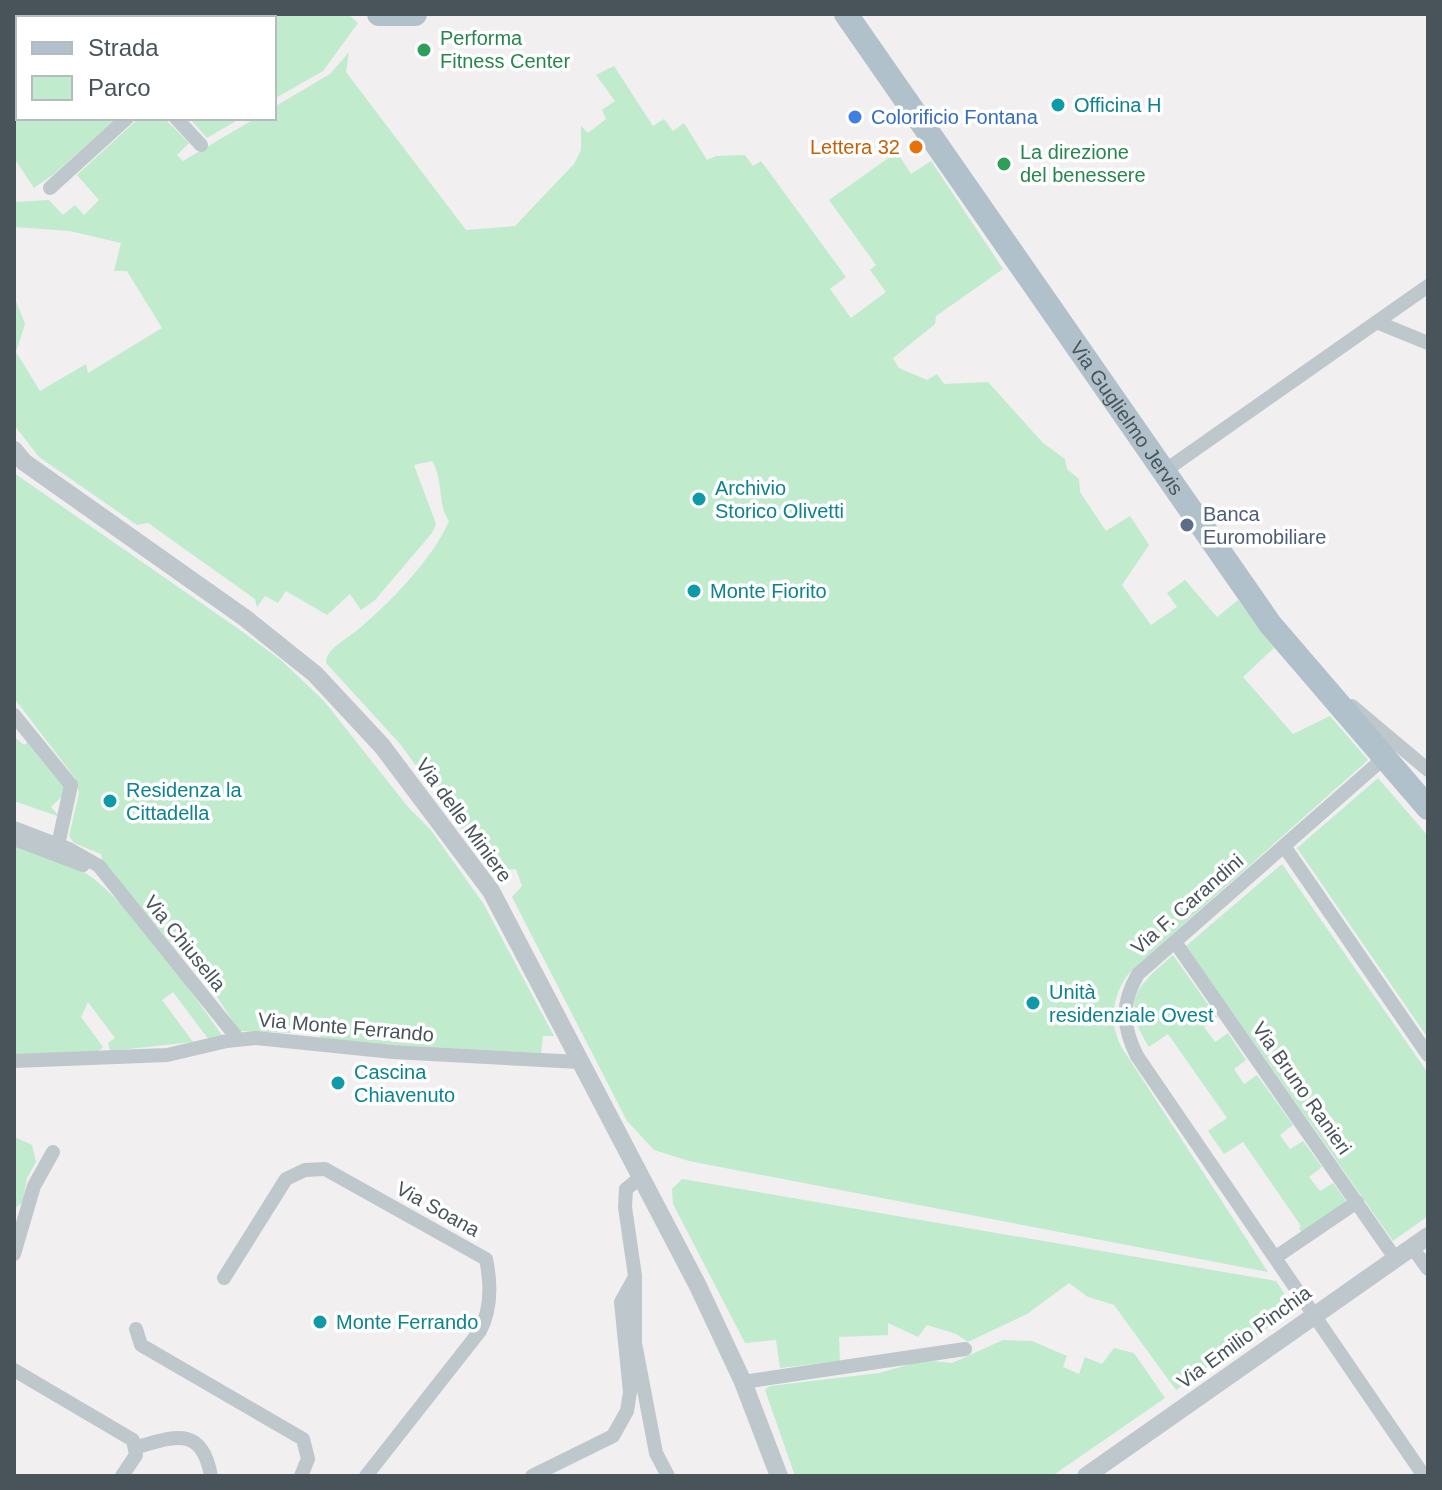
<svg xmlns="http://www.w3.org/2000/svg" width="1442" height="1490" viewBox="0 0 1442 1490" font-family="Arial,sans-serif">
  <rect width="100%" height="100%" fill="#f1efef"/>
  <!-- green -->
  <path fill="#c1ebcd" d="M153 14H348L358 23 323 71 274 99V18H157Z
    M15 47 18 51V118H117L54 174 34 188 14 158Z
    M349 52 346 72 466 230 515 226 574 164 581 150V126L588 133 606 119 602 110 615 101 596 75 614 66 653 126 664 119 673 131 684 123 707 160 716 156 745 155 753 166 761 161 846 277 830 289 851 318 886 292 870 270 876 265 829 200 897 152 911 174 931 161 1003 269 936 316 935 324 893 358 899 368 927 380 937 374 944 384 988 382 1043 443 1065 459 1067 469 1079 479 1080 492 1106 531 1130 516 1149 545 1122 585 1151 625 1177 607 1167 593 1185 580 1217 617 1238 600 1274 648 1243 677 1293 734 1330 716 1368 760 1131 971C1112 993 1108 1023 1122 1048L1268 1272 689 1161 654 1150 627 1121 512 897 522 886 516 869 492 871 401 745 326 663C326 649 345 640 355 632 387 606 433 559 449 521 437 505 444 480 432 461L414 465 436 524 432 533 375 600 361 610 350 594 327 615 286 591 278 603 265 596 257 607 255 599 148 523 137 525 39 457 14 425V296L25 324 16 352 40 391 86 364 88 373 162 328 127 271H114L121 243 70 231 14 227V202L49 200 63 215 75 205 84 215 99 200 77 175 139 118H164L189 143 177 155 183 161 256 118H274V107L330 74Z
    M189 118H241L207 138Z
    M14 473 240 630 282 661 324 701 408 807 430 829 483 903 554 1036H543L541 1053 320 1041V1034L239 1031 207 981 201 979 103 862 101 854 74 843 69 836 79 793 75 778 14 698Z
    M14 737 24 745 31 739 69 789 51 807 60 817 14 801Z
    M1378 778 1428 836V1038L1297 848Z
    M14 844C40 854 72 861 94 879 146 922 185 984 224 1038L209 1040 173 992 162 1000 193 1042 110 1051 108 1043 115 1038 88 1002 81 1017 103 1047 96 1053 14 1055Z
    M1282 864 1428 1073V1216L1393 1241 1186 946Z
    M1173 955 1217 1017 1204 1027 1215 1042 1228 1033 1246 1060 1234 1069 1244 1084 1257 1075 1293 1125 1280 1135 1290 1149 1303 1141 1322 1167 1309 1177 1320 1191 1333 1183 1346 1201 1302 1233 1299 1228 1301 1226 1243 1142 1224 1154 1208 1131 1227 1118 1168 1034 1149 1047C1120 1001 1136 987 1173 955Z
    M17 1138 32 1145 36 1162 27 1178 23 1202 14 1209V1139Z
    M682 1179 1276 1281 1295 1309 1176 1390 1114 1305 1088 1297 1069 1283 1027 1314 968 1342 956 1334 927 1325 918 1337 888 1323V1335L839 1337 840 1361 780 1368 776 1340 745 1343 673 1204 672 1189Z
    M1003 1340 1032 1341 1067 1356 1063 1367 1079 1374 1085 1357 1102 1364 1114 1348 1134 1353 1165 1398 1052 1476H795L765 1390 770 1386 879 1373 925 1360 952 1363Z"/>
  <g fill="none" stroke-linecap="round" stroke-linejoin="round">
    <!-- minor -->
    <path stroke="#bec7cc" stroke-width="14" d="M84 14 88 18
      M34 18 39 14
      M14 36 18 33
      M176 118 201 145
      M50 188 127 118
      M1379 323 1428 343
      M1163 472 1428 286
      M1352 706 1428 770
      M14 715 71 785 58 845
      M1384 758 1138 974C1121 1003 1122 1026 1137 1056L1424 1476
      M14 828 69 849 99 866 238 1039
      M14 839 83 865
      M1284 846 1428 1055
      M1175 942 1395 1258
      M14 1061 167 1055 227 1041 256 1038 393 1052 580 1062
      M640 1178 626 1189 625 1207 635 1276V1343L656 1453 668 1476
      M1412 1247 1428 1269
      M14 1254 34 1186 53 1152
      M1276 1257 1357 1202
      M224 1278 286 1179 305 1170 325 1169 486 1259C491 1283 492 1308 480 1331L366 1476
      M136 1329 141 1345 303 1439 308 1459 301 1476
      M14 1370 133 1440 136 1455 122 1476
      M743 1382 965 1349
      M137 1447C176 1436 202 1426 211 1476
      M532 1476 613 1436 627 1411 630 1392 621 1302 635 1277"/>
    <!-- tertiary -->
    <path stroke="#bec7cc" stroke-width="18" d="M14 450 24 462 245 618 315 674 382 746 491 891 698 1286 743 1382 779 1476
      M1086 1476 1428 1236"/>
    <!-- primary -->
    <g stroke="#b1c1cb" stroke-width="24">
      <path d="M379 14H415"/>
      <path id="s1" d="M846 14 1270 624 1428 808"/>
    </g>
  </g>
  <!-- markers -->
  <g fill="#2e9e5b" stroke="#fff" stroke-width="3">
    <circle cx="424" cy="50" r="8"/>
    <circle cx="1004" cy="164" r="8"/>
  </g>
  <g fill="#0f9aa8" stroke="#fff" stroke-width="3">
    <circle cx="1058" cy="105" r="8"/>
    <circle cx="699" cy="499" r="8"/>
    <circle cx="694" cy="591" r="8"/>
    <circle cx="110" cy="801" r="8"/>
    <circle cx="1033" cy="1003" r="8"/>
    <circle cx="338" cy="1083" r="8"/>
    <circle cx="320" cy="1322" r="8"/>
  </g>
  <circle fill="#3f7fe0" stroke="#fff" stroke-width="3" cx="855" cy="117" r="8"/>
  <circle fill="#e8710a" stroke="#fff" stroke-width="3" cx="916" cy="147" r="8"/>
  <circle fill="#5c6f8a" stroke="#fff" stroke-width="3" cx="1187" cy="525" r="8"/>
  <g text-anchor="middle" stroke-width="7" stroke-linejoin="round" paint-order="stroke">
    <!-- leisure labels -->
    <g font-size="20" fill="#27864d" stroke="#fff" text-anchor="start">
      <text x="440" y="45">Performa<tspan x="440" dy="23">Fitness Center</tspan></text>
      <text x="1020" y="159">La direzione<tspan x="1020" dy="23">del benessere</tspan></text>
    </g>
    <!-- culture labels -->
    <g font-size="20" fill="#0d838f" stroke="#fff" text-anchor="start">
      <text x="1074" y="112">Officina H</text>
      <text x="715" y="495">Archivio<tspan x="715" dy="23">Storico Olivetti</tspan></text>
      <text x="710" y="598">Monte Fiorito</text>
      <text x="126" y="797">Residenza la<tspan x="126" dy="23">Cittadella</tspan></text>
      <text x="1049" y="999">Unità<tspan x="1049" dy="23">residenziale Ovest</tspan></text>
      <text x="354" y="1079">Cascina<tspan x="354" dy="23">Chiavenuto</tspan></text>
      <text x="336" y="1329">Monte Ferrando</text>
    </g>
    <!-- shop labels -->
    <g font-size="20" fill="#366cbe" stroke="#fff" text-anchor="start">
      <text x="871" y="124">Colorificio Fontana</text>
    </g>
    <!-- food labels -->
    <g font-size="20" fill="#c56008" stroke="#fff" text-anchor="end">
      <text x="900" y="154">Lettera 32</text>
    </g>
    <!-- street labels -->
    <g font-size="20" fill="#48545a" stroke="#fff">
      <text dy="7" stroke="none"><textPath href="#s1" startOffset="492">Via Guglielmo Jervis</textPath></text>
      <text transform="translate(464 820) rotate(54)" y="7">Via delle Miniere</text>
      <text transform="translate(1187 904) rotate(-41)" y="7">Via F. Carandini</text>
      <text transform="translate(185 943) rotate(51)" y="7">Via Chiusella</text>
      <text transform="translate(346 1027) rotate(5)" y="7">Via Monte Ferrando</text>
      <text transform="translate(1302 1088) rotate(55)" y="7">Via Bruno Ranieri</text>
      <text transform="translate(438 1209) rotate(29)" y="7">Via Soana</text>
      <text transform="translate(1244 1337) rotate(-36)" y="7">Via Emilio Pinchia</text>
    </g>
    <!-- service labels -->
    <g font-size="20" fill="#4e5e75" stroke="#fff" text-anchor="start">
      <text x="1203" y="521">Banca<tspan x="1203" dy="23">Euromobiliare</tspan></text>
    </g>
  </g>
  <!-- border -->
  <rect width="1442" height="1490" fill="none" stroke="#48545a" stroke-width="32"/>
  <!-- legend -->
  <rect x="16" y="16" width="260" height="104" fill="#ffffff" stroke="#b6bbbd" stroke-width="2"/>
  <rect x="32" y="42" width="40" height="12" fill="#b1c1cb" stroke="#b6bbbd" stroke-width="2"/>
  <text x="88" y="56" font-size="24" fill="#48545a">Strada</text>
  <rect x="32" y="76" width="40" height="24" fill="#c1ebcd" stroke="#b6bbbd" stroke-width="2"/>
  <text x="88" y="96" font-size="24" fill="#48545a">Parco</text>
</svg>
